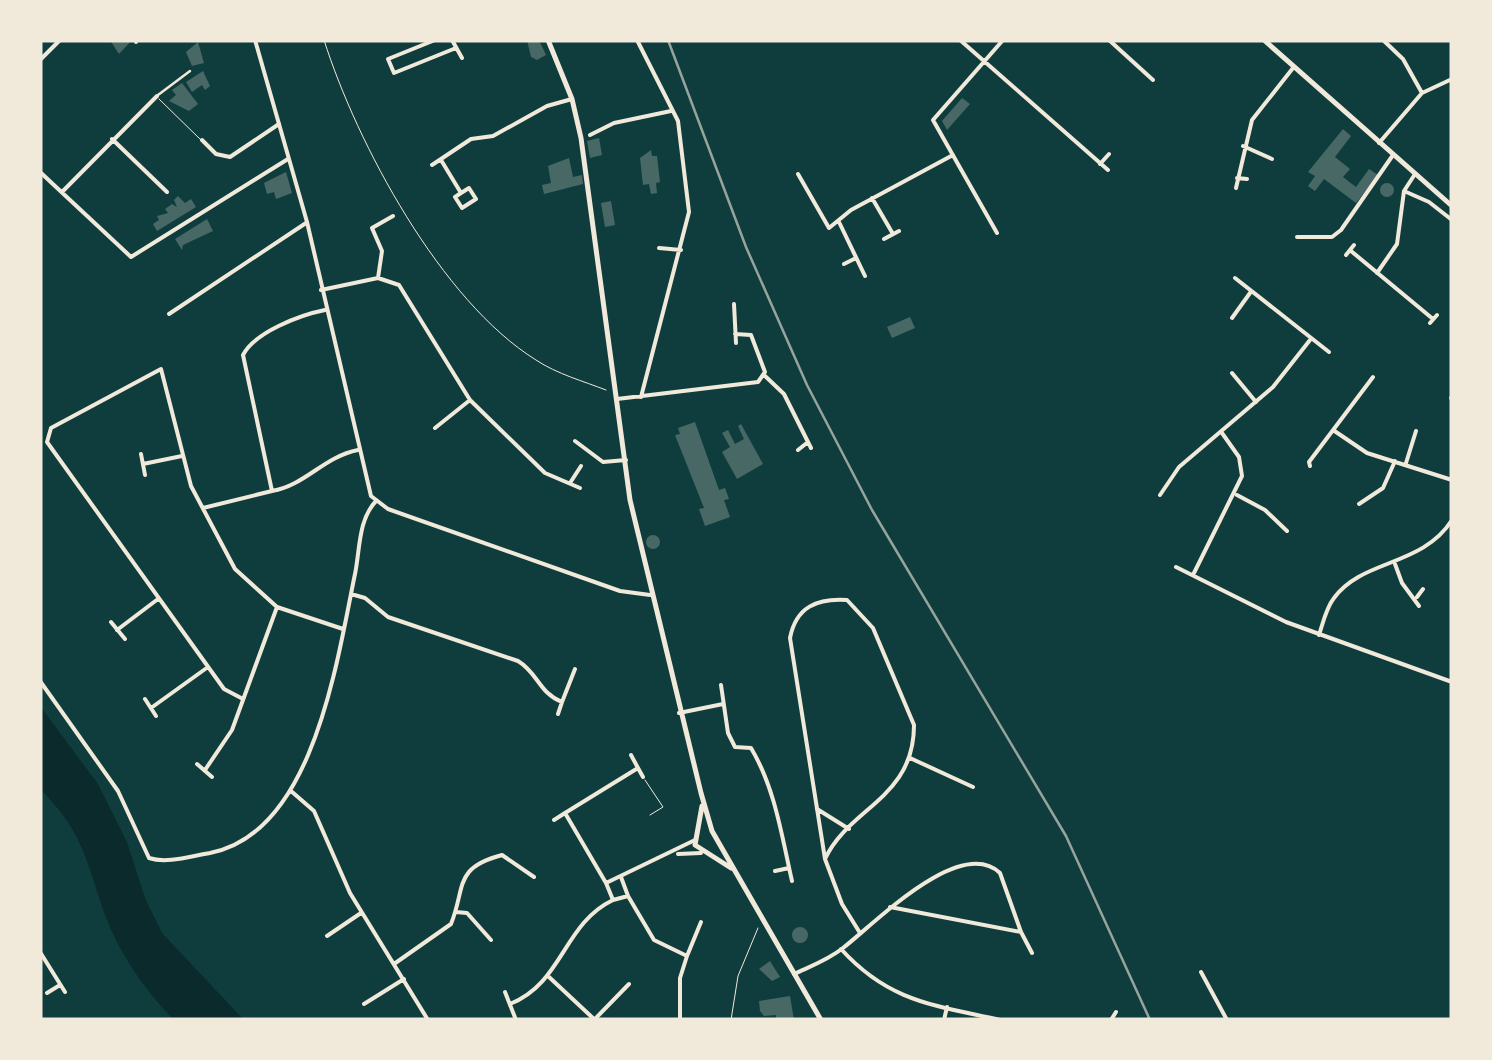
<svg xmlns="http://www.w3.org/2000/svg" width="1492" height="1060" viewBox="0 0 1492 1060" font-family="Barlow,sans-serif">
  <rect width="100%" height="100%" fill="#0f3d3e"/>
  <!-- water -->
  <path fill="#0a2a2b" d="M40 706 98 784 127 842 145 898 162 933 244 1020H174C153 999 133 972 119 946 87 884 96 844 40 789Z"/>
  <!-- building -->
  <path fill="#486865" d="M110 40H132L119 54Z
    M527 40H539L546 55 537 60 531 57Z
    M198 42 204 63 192 66 186 52Z
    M203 71 210 86 205 90 202 85 192 92 186 82Z
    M182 83 198 104 189 111 169 101 176 95 172 90Z
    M962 98 970 104 947 130 942 121Z
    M1343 129 1351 136 1335 157 1350 169 1343 177 1356 187 1369 169 1378 175 1356 203 1324 179 1315 191 1308 186 1315 176 1308 172Z
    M599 138 602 155 590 158 587 141Z
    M651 150 652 156H657L660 182 656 183 657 193 651 194 649 184 643 185 640 158Z
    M569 158 573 177 582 175 583 184 544 194 542 185 551 183 548 166Z
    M286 172 292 193 276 199 274 192 267 194 264 183Z
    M1380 190a7 7 0 1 1 14 0a7 7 0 1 1-14 0Z
    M178 196 185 203 191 199 196 207 157 231 153 224 159 220 157 216 168 213 165 209 172 204 177 207 174 200Z
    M611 201 615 225 605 227 601 203Z
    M207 219 213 231 183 245 182 250 175 239Z
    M910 317 915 328 892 338 887 327Z
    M695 422 719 490 725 488 729 499 724 500 730 517 705 526 699 509 704 508 675 435 680 434 678 428Z
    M741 424 763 464 737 479 722 452 730 447 722 433 728 430 735 444 744 439 738 426Z
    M646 542a7 7 0 1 1 14 0a7 7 0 1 1-14 0Z
    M792 935a8 8 0 1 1 16 0a8 8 0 1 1-16 0Z
    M770 961 780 977 772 981 759 969Z
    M790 996 794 1020H776V1015L764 1016 760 1011 759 1001Z"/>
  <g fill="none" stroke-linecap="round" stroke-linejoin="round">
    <!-- path -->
    <path stroke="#f1e9da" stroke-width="1" d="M324 40C357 144 441 301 536 360 557 374 583 381 606 390
      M731 1020 738 976 758 928"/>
    <!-- service -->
    <path stroke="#f1e9da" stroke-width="1" d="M159 99 201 140
      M645 780 663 807 650 815"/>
    <!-- pedestrian -->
    <path stroke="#f1e9da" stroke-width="2.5" d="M158 95 190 71"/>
    <!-- minor -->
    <path stroke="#f1e9da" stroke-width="4" d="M435 40 388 59 394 73 456 48
      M452 40 462 58
      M637 40 678 121 689 212 641 397
      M960 40 1108 170
      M1109 40 1153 80
      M1383 40 1403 59 1422 93
      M136 42V40
      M40 60 60 40
      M590 135 614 123 671 111
      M112 139 167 192
      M202 140 216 154 230 157 279 124
      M1379 143 1422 93 1452 79
      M1243 146 1272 159
      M441 160 461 193 455 197 462 208 476 199 469 188 461 193
      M1100 164 1109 154
      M432 165 471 139 493 136 547 106 572 99
      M40 172 131 257 288 159
      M798 174 829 228 851 210 953 155
      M1237 178 1247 179
      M1236 188 1252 120 1293 68
      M1404 191 1429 202 1452 220
      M62 192 157 96
      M872 198 893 234
      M839 222 865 276
      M997 233 933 120 1003 40
      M1297 237H1332L1341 230 1393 155
      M884 239 899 231
      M659 248 681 250
      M1351 251 1433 319
      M1346 255 1354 245
      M844 264 856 258
      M1377 273 1397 244 1404 191 1415 174
      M378 278 382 251 372 228 393 216
      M1235 278 1329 352
      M321 290 378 278 399 285 470 400 545 473 580 488
      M734 304 736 343
      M325 310C300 315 255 332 243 355L272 491C306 485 323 457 358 450
      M169 314 306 223
      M1232 318 1250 293
      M1430 323 1437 315
      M1232 373 1256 402
      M764 375 784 394 811 448
      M1451 398H1452
      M617 399 758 382 765 372 751 335 735 334
      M435 428 470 400
      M1333 430 1367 453 1452 480
      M575 441 603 462 626 460
      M798 450 808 442
      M141 454 145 475
      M1406 463 1416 431
      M143 464 182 456
      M1310 466 1309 462 1373 377
      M570 483 581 466
      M1160 495 1179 467 1273 387 1310 340
      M1237 495 1265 510 1287 531
      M1359 504 1383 488 1395 461
      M203 508 272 491
      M1395 564 1402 583 1419 606
      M1176 567 1286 622 1452 682
      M1193 575 1242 476 1239 457 1222 433
      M351 594 365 598 388 617 518 661C538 673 539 693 562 702L575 669
      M1417 597 1423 589
      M111 622 125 639
      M117 630 158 599
      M1319 635C1323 623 1326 608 1334 598 1362 559 1422 567 1452 520
      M40 681 118 791 149 858C167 864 191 856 210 853 314 833 337 660 355 574 360 550 358 520 376 501
      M721 685 728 733 735 747 751 748C775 788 782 837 792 881
      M145 699 156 716
      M243 699 224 689 47 442 51 428 161 369 191 486 235 569 277 607 343 629
      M151 708 208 667
      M679 713 723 704
      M558 714 562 702
      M631 755 638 768
      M910 758 973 787
      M197 764 212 777
      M205 770 232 730 277 607
      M291 791 314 811 350 893 428 1020
      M817 809 849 829
      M554 820 565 813
      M678 854 701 853
      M825 859 790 638C796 607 817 598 847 600L873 628 914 725C914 799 849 807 825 859L842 904 860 933
      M775 871 789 868
      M606 883 565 813 638 768 643 777
      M628 896 654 940 687 956 701 922
      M613 900 628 896 621 877
      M456 912 467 913 491 940
      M1021 932 1032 953
      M327 936 361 913
      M841 949C889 1002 934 1005 1000 1020
      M40 952 65 992
      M394 964 451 924C466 887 453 868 502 855L534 877
      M1201 972 1227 1020
      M794 974C811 966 828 960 843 948 873 925 960 835 1000 873L1021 932 890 907
      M549 977 595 1020
      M505 992 516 1020
      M47 993 60 985
      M364 1004 404 979
      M510 1004C563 983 563 924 613 900L606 883 695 840
      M594 1020 629 984
      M680 1020V978L687 956
      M944 1020 947 1007
      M1111 1020 1116 1012"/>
    <!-- tertiary -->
    <path stroke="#f1e9da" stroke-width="4" d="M255 40 307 222 371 496 388 509 620 591 650 595"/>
    <!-- primary -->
    <path stroke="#f1e9da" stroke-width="5" d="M548 40 572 99 581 138 630 500 701 793 712 831 821 1020
      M1264 40 1452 206
      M702 806 695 845 731 868"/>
    <!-- rail -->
    <path stroke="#97a49c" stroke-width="2.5" d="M668 40 746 247 807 385 872 510 1066 836 1150 1020"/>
  </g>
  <!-- border -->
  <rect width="1492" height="1060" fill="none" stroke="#f1e9da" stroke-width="85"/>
</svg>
